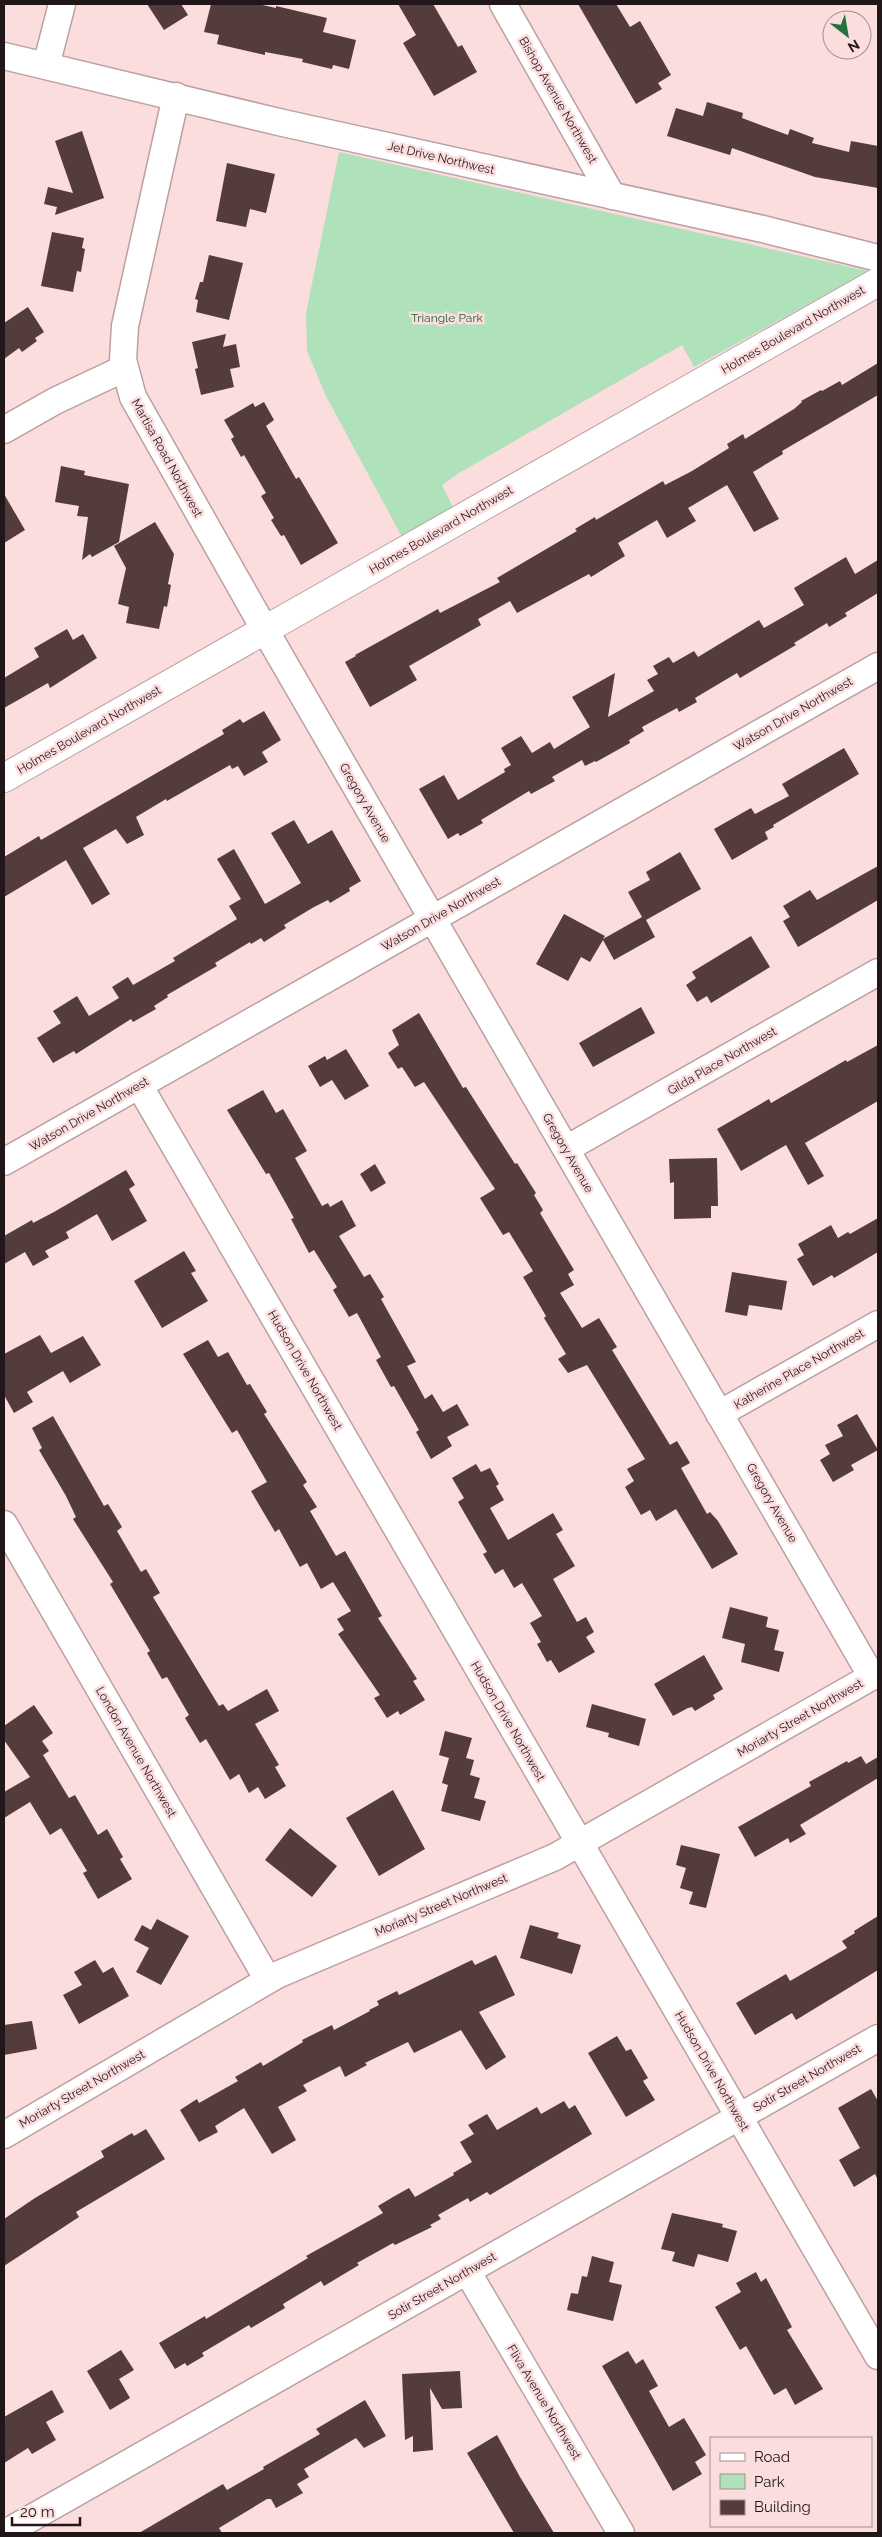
<svg xmlns="http://www.w3.org/2000/svg" width="882" height="2537" viewBox="0 0 882 2537" font-family="Raleway,sans-serif">
  <rect width="100%" height="100%" fill="#fbddde"/>
  <!-- green -->
  <path fill="#afe2bb" d="M339 152 868 271 694 367 682 345 459 473 442 485 453 507 402 537 326 396 307 351 306 313Z"/>
  <!-- building -->
  <path fill="#543c3d" d="M147 4H181L188 15 164 30Z
    M211 4H258L276 8V6L327 18 323 32 356 40 349 69 333 65 332 69 302 62 303 59 265 52V55L217 44 219 35 204 32Z
    M398 4H433L458 47 462 45 477 72 434 96 403 43 416 35Z
    M578 4H616L630 27 640 21 671 75 658 83 662 89 636 104Z
    M707 102 743 113 742 118 788 135 790 129 814 138 812 143 849 152 851 141 878 146V188L815 177 732 148 730 155 667 136 676 108 703 116Z
    M82 131 104 198 55 215 57 207 44 204 48 187 73 193 55 141Z
    M227 163 275 174 266 213 250 209 246 227 216 221Z
    M52 232 84 238 82 248 85 249 81 272 77 271 73 292 41 286Z
    M209 255 243 263 229 320 196 312 198 300 195 299 200 282H203Z
    M28 307 44 332 35 338 37 341 22 352 19 348 4 359V323Z
    M226 334 223 347 236 344 240 367 230 369 234 387 201 395 195 369 198 368 192 342Z
    M878 363V395L782 451 783 454 753 472 779 519 754 532 727 485 688 508 696 521 667 538 657 520 618 543 625 556 591 577 589 574 517 613 510 601 478 619 481 625 409 666 417 680 370 707 345 662 356 656 355 655 438 609 440 613 500 582 497 578 577 531 575 529 595 517 596 520 663 481 665 485 692 471 729 448 727 444 743 434 745 439 794 409 802 402 801 401 821 390 822 391 840 381 842 385Z
    M264 402 274 420 266 426 296 479 299 477 338 543 301 565 284 535 281 536 271 520 274 518 261 496 266 493 244 455 241 457 231 439 234 437 224 420 253 403 255 407Z
    M61 466 85 471 84 475 129 484 119 542 92 557 90 554 82 560 88 517 77 516 79 506 55 502Z
    M4 494 25 530 4 543Z
    M155 522 174 554 168 584 171 585 167 607 164 606 159 629 126 623 129 607 118 604 126 568 114 546Z
    M846 557 855 574 878 560V593L845 613 847 616 829 627 827 623 794 643 796 645 740 678 737 673 695 698 697 702 679 712 677 708 642 727 644 731 629 740 630 743 596 762 595 761 585 766 582 760 552 777 555 781 531 794 529 791 481 820 483 823 460 836 458 833 448 839 419 789 444 775 458 800 505 772 504 769 511 765 501 748 521 736 532 753 550 742 554 749 590 727 572 697 615 673 608 717 654 691 647 680 658 674 653 666 669 657 673 663 694 651 698 657 759 620 764 628 804 605 794 588Z
    M67 629 73 640 83 634 97 658 50 688 48 683 4 708V678L39 657 34 648Z
    M264 711 281 740 262 752 268 762 244 776 238 766 232 769 230 765 167 801 166 799 136 817 144 835 127 844 116 829 83 848 110 894 92 905 66 860 4 897V857L39 836 41 840 224 734 222 730 240 719 243 723Z
    M844 748 859 774 773 825 774 827 765 832 768 839 732 860 714 829 751 808 755 814 789 796 782 784Z
    M294 820 308 844 332 830 361 881 349 888 350 891 330 903 328 900 314 907 284 925 286 928 264 942 261 938 251 944 250 942 215 963 217 966 167 995 168 997 154 1006 156 1009 133 1022 131 1019 76 1054 74 1051 53 1063 37 1038 61 1023 53 1011 77 996 89 1016 119 998 112 987 128 977 133 985 175 961 173 958 237 919 229 906 241 899 217 859 234 849 265 904 301 883 271 833Z
    M680 852 701 889 646 920 655 937 614 960 603 940 590 962 581 957 568 981 536 964 564 914 605 936 603 939 642 917 628 892 650 880 646 872Z
    M878 866V900L798 947 783 921 790 917 783 906 810 890 817 900Z
    M751 936 770 967 711 1003 707 996 697 1002 686 985 696 978 692 972Z
    M641 1007 655 1033 593 1067 579 1043Z
    M419 1013 463 1088 466 1087 515 1164 517 1163 536 1193 534 1195 543 1210 540 1213 574 1270 568 1274 574 1285 560 1293 582 1328 599 1318 617 1347 612 1350 670 1445 677 1441 690 1463 681 1468 707 1514 710 1512 718 1521 738 1554 712 1569 676 1509 656 1521 650 1510 641 1515 625 1487 634 1481 627 1469 645 1459 587 1365 568 1373 558 1359 566 1354 544 1318 546 1316 523 1277 533 1271 509 1232 503 1235 480 1198 495 1189 424 1082 415 1087 402 1067 398 1069 388 1053 399 1045 392 1030Z
    M878 1045V1101L805 1143 824 1176 808 1185 786 1145 741 1171 717 1129 769 1099 771 1103 846 1060 847 1062Z
    M346 1049 369 1086 345 1100 332 1080 320 1087 308 1066 325 1056 327 1060Z
    M263 1090 276 1113 283 1109 307 1151 295 1158 322 1206 328 1203 330 1207 342 1200 356 1226 339 1236 364 1277 370 1274 384 1297 381 1299 416 1362 407 1366 425 1399 432 1394 443 1412 457 1404 469 1425 447 1437 452 1446 431 1459 416 1432 419 1430 394 1386 391 1387 376 1360 381 1357 357 1313 349 1317 333 1290 337 1287 314 1250 309 1253 291 1219 294 1218 269 1173 266 1174 227 1110Z
    M717 1158 718 1206H711V1218L674 1219V1182L670 1183 669 1159Z
    M375 1164 386 1183 371 1192 360 1174Z
    M126 1170 135 1185 129 1189 147 1221 112 1241 97 1214 66 1232 69 1238 45 1251 49 1257 33 1266 25 1252 4 1264V1236L32 1220 33 1223 54 1212Z
    M878 1218V1252L834 1278 832 1275 813 1286 797 1259 804 1255 798 1244 831 1225 838 1238 848 1232 850 1234Z
    M184 1251 196 1271 191 1273 208 1301 162 1328 134 1281Z
    M732 1272 787 1281 782 1310 749 1305 747 1316 725 1312Z
    M40 1335 51 1353 83 1336 101 1365 70 1383 63 1371 27 1392 33 1402 14 1413 4 1395V1354Z
    M208 1340 218 1357 228 1352 247 1385 250 1384 267 1412 264 1414 307 1482 303 1485 317 1507 310 1511 336 1556 345 1551 382 1616 378 1618 417 1679 413 1681 425 1700 400 1715 398 1711 387 1718 374 1698 380 1695 338 1634 344 1630 337 1619 351 1611 333 1582 321 1589 307 1563 300 1567 279 1529 275 1532 251 1491 267 1482 237 1430 232 1433 183 1354Z
    M857 1414 878 1450 851 1465 854 1470 833 1482 820 1460 830 1454 825 1445 843 1436 837 1425Z
    M53 1416 104 1506 108 1504 122 1527 117 1531 141 1572 146 1569 160 1593 153 1597 219 1706 223 1704 228 1711 267 1689 279 1711 255 1724 279 1765 275 1767 286 1786 265 1799 258 1787 249 1793 239 1774 230 1780 206 1739 200 1743 185 1718 189 1715 167 1677 162 1679 147 1653 150 1651 110 1584 113 1582 73 1519 76 1517 66 1496 39 1450 42 1448 32 1428Z
    M476 1464 481 1472 490 1468 499 1484 496 1486 504 1500 490 1508 508 1540 553 1513 563 1530 556 1534 575 1566 553 1579 577 1622 586 1617 594 1632 586 1637 595 1652 559 1673 551 1660 547 1662 537 1644 541 1642 530 1623 542 1616 522 1583 514 1588 503 1569 495 1574 483 1554 487 1552 458 1502 464 1498 452 1478Z
    M730 1607 768 1617 766 1627 779 1630 774 1650 784 1652 779 1672 741 1662 745 1644 722 1638Z
    M704 1655 723 1689 713 1695 715 1699 695 1711 692 1707 688 1708 673 1716 654 1684Z
    M592 1704 646 1719 639 1746 608 1737 609 1733 586 1727Z
    M34 1705 53 1733 42 1741 49 1751 43 1755 69 1798 75 1795 98 1835 107 1829 123 1857 120 1859 132 1879 98 1899 83 1873 87 1871 61 1828 50 1835 30 1802 4 1818V1792L30 1777 4 1740V1726Z
    M445 1731 472 1738 466 1758 474 1760 470 1775 480 1778 474 1798 486 1801 480 1821 441 1811 448 1785 442 1783 449 1758 439 1755Z
    M861 1756 866 1764 878 1757V1778L800 1825 806 1834 790 1843 788 1838 755 1857 738 1827 811 1786 809 1782 847 1761 848 1763Z
    M393 1790 425 1849 379 1876 346 1818Z
    M290 1828 337 1866 312 1897 265 1860Z
    M681 1845 720 1854 706 1908 689 1904 693 1892 680 1888 686 1868 676 1865Z
    M878 1916V1970L796 2020 792 2013 755 2035 736 2003 786 1974 790 1981 847 1948 842 1941 855 1933 854 1931Z
    M157 1919 189 1936 161 1985 136 1972 149 1948 134 1940 142 1925 151 1930Z
    M530 1925 559 1933 557 1938 581 1945 572 1974 520 1958Z
    M496 1955 515 1995 479 2012 506 2057 486 2070 461 2030 414 2053 408 2042 365 2063 367 2065 345 2077 340 2066 303 2085 307 2091 278 2107 296 2140 272 2154 244 2108 215 2126 218 2132 199 2142 180 2110 197 2099 199 2103 238 2081 235 2077 261 2062 263 2066 303 2042 302 2040 332 2025 334 2030 370 2011 369 2010 379 2005 377 2001 397 1991 399 1995 472 1960 475 1965Z
    M95 1960 103 1973 113 1967 129 1996 79 2024 63 1995 82 1985 74 1972Z
    M32 2021 37 2049 4 2055V2025Z
    M617 2036 626 2051 631 2049 648 2078 643 2081 655 2100 626 2117 588 2053Z
    M871 2089 878 2101V2180L875 2174 854 2187 839 2160 860 2148 838 2108Z
    M564 2101 569 2109 575 2105 592 2134 490 2195 487 2192 470 2202 468 2198 438 2215 441 2219 430 2225 432 2227 395 2245 393 2243 357 2263 359 2265 324 2286 321 2281 283 2304 285 2308 251 2328 249 2325 202 2353 204 2356 187 2366 185 2363 175 2369 159 2343 205 2316 206 2319 308 2258 306 2256 383 2213 378 2206 393 2197 409 2188 415 2197 454 2175 453 2173 472 2162 460 2142 474 2134 468 2125 487 2114 497 2130 537 2107 541 2114Z
    M146 2129 165 2159 76 2212 79 2217 4 2266V2219L35 2198 104 2157 101 2151 132 2133 134 2136Z
    M672 2213 723 2224 722 2227 737 2231 728 2262 698 2254 694 2267 672 2261 675 2252 661 2249Z
    M592 2256 614 2262 609 2282 622 2285 613 2321 567 2310 571 2293 578 2294 582 2276 587 2277Z
    M756 2272 761 2282 766 2278 792 2327 787 2330 823 2389 795 2405 786 2388 774 2395 746 2346 740 2350 715 2307 741 2292 736 2283Z
    M121 2350 134 2370 119 2379 130 2398 110 2410 87 2371Z
    M628 2351 636 2364 643 2359 658 2386 649 2391 669 2427 684 2418 706 2455 695 2462 702 2474 673 2491 602 2366Z
    M460 2371 462 2408 442 2409 430 2388 433 2450 413 2452V2436L405 2440 402 2374Z
    M52 2390 64 2412 46 2422 56 2440 32 2454 28 2448 4 2463V2417Z
    M365 2400 386 2436 364 2448 356 2438 304 2469 309 2477 297 2484 303 2493 276 2508 271 2499H267L219 2528 222 2533H139L223 2484 227 2490 264 2469 263 2467 320 2434 316 2429Z
    M497 2435 520 2477 554 2533H514L467 2453Z"/>
  <g fill="none" stroke-linecap="round" stroke-linejoin="round">
    <defs>
      <path id="street" d="M503 4 612 196
        M4 56 283 123 763 229 878 258
        M46 66 62 4
        M176 96 125 326 123 360 133 397 265 630 872 1677
        M4 430 55 401 125 368
        M139 1085 878 2356
        M566 1149 878 972
        M4 1162 878 666
        M719 1414 878 1324
        M4 1524 268 1980
        M4 2135 277 1975 555 1857 878 1673
        M467 2271 621 2533
        M5 2533 878 2038"/>
      <path id="secondary" d="M4 778 878 282"/>
    </defs>
    <!-- street casing -->
    <use href="#street" stroke="#bca0a1" stroke-width="29"/>
    <!-- secondary casing -->
    <use href="#secondary" stroke="#bca0a1" stroke-width="30"/>
    <!-- street -->
    <use href="#street" stroke="#fff" stroke-width="26"/>
    <!-- secondary -->
    <use href="#secondary" stroke="#fff" stroke-width="28"/>
  </g>
  <g text-anchor="middle" stroke-width="5" stroke-linejoin="round" paint-order="stroke">
    <!-- street labels -->
    <g font-size="12" fill="#221718" stroke="#fbddde">
      <text transform="translate(558 100) rotate(60)" y="4">Bishop Avenue Northwest</text>
      <text transform="translate(441 158) rotate(13)" y="4">Jet Drive Northwest</text>
      <text transform="translate(793 330) rotate(-30)" y="4">Holmes Boulevard Northwest</text>
      <text transform="translate(167 458) rotate(61)" y="4">Martisa Road Northwest</text>
      <text transform="translate(441 530) rotate(-30)" y="4">Holmes Boulevard Northwest</text>
      <text transform="translate(793 714) rotate(-30)" y="4">Watson Drive Northwest</text>
      <text transform="translate(89 730) rotate(-30)" y="4">Holmes Boulevard Northwest</text>
      <text transform="translate(365 803) rotate(60)" y="4">Gregory Avenue</text>
      <text transform="translate(441 914) rotate(-30)" y="4">Watson Drive Northwest</text>
      <text transform="translate(722 1061) rotate(-30)" y="4">Gilda Place Northwest</text>
      <text transform="translate(89 1114) rotate(-30)" y="4">Watson Drive Northwest</text>
      <text transform="translate(568 1153) rotate(60)" y="4">Gregory Avenue</text>
      <text transform="translate(799 1369) rotate(-30)" y="4">Katherine Place Northwest</text>
      <text transform="translate(305 1370) rotate(60)" y="4">Hudson Drive Northwest</text>
      <text transform="translate(772 1503) rotate(60)" y="4">Gregory Avenue</text>
      <text transform="translate(800 1718) rotate(-30)" y="4">Moriarty Street Northwest</text>
      <text transform="translate(508 1721) rotate(60)" y="4">Hudson Drive Northwest</text>
      <text transform="translate(136 1752) rotate(60)" y="4">London Avenue Northwest</text>
      <text transform="translate(441 1905) rotate(-23)" y="4">Moriarty Street Northwest</text>
      <text transform="translate(712 2071) rotate(60)" y="4">Hudson Drive Northwest</text>
      <text transform="translate(807 2078) rotate(-30)" y="4">Sotir Street Northwest</text>
      <text transform="translate(82 2089) rotate(-30)" y="4">Moriarty Street Northwest</text>
      <text transform="translate(442 2286) rotate(-30)" y="4">Sotir Street Northwest</text>
      <text transform="translate(544 2402) rotate(59)" y="4">Fliva Avenue Northwest</text>
    </g>
    <!-- park labels -->
    <g font-size="12" fill="#206037" stroke="#fbddde">
      <text x="447" y="322">Triangle Park</text>
    </g>
  </g>
  <!-- border -->
  <rect width="882" height="2537" fill="none" stroke="#221718" stroke-width="10"/>
  <!-- legend -->
  <rect x="710" y="2437" width="162" height="90" fill="#fbddde" stroke="#a48e8f"/>
  <rect x="720" y="2453" width="25" height="8" fill="#ffffff" stroke="#a48e8f"/>
  <text x="754" y="2462" font-size="15" fill="#221718">Road</text>
  <rect x="720" y="2474" width="25" height="15" fill="#afe2bb" stroke="#a48e8f"/>
  <text x="754" y="2487" font-size="15" fill="#221718">Park</text>
  <rect x="720" y="2500" width="25" height="15" fill="#543c3d" stroke="#a48e8f"/>
  <text x="754" y="2512" font-size="15" fill="#221718">Building</text>
  <!-- north arrow -->
  <g transform="translate(847 35) rotate(149)"><circle r="24" fill="#fbddde" stroke="#a48e8f"/>
  <path d="M0-4L9 19L0 12L-9 19Z" fill="#247140"/>
  <text y="-8" font-size="14" font-weight="bold" text-anchor="middle" fill="#221718">N</text>
  </g>
  <!-- scale -->
  <path d="M12 2517v8h68v-8" fill="none" stroke="#221718" stroke-width="2.5"/>
  <text x="20" y="2517" font-size="15" fill="#221718" stroke="#fbddde" stroke-width="4" paint-order="stroke">20 m</text>
</svg>
